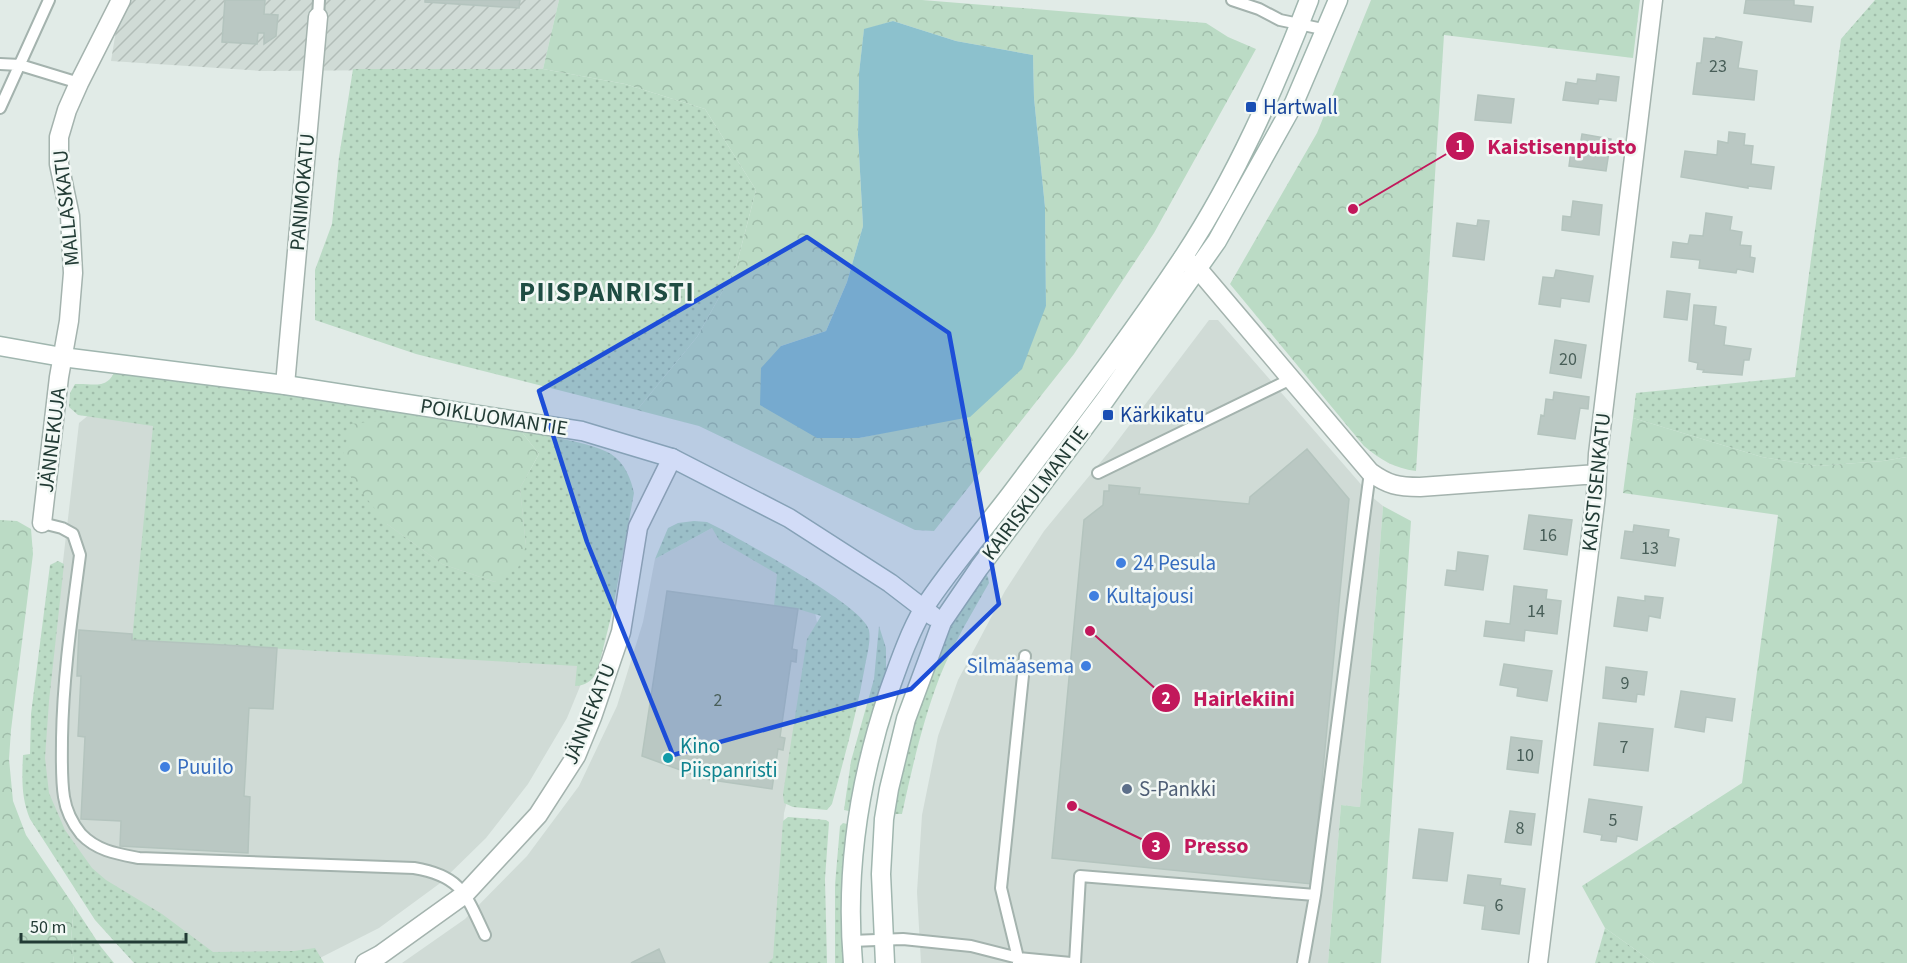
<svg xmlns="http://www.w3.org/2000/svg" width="1907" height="963" viewBox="0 0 1907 963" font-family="'Source Sans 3',sans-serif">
  <defs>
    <pattern id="industrial-furrows" width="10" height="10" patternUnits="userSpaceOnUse" patternTransform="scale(1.5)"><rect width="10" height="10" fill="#d0dbd6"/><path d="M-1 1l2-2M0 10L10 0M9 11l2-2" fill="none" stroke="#b2bdb8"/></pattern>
    <pattern id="grass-dots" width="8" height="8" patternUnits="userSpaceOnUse" patternTransform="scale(1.5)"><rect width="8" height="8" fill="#bbdbc5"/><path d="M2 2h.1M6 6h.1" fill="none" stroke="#a0bdaa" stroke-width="1.8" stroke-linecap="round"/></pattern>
    <pattern id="forest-crowns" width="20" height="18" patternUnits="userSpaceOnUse" patternTransform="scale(1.5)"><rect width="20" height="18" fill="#bbdbc5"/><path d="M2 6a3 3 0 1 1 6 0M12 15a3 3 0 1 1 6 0" fill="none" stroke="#a0bdaa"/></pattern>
  </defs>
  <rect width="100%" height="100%" fill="#e1ebe7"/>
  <!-- built -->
  <path fill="#d0dbd6" d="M1209 320H1218L1372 497 1383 506 1360 807 1341 805 1328 963H921L917 892 922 815 938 736 958 680 1005 591 1044 531 1113 447Z
    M112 396 526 462 588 667 567 718 528 784 486 838 439 884 379 928 310 963H153L116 918 47 800 41 752 79 423Z
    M712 528 809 583 824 657 784 813 774 963H402L465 919 527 856 579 786 617 706 643 622 655 559Z"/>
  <!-- industrial -->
  <path fill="url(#industrial-furrows)" d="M121 0H559L543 69 262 71 111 61Z"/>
  <!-- grass -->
  <path fill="url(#grass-dots)" d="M1875 0H1907V457L1883 461 1817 466 1762 457 1633 418 1636 393 1795 377 1841 39Z
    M353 69H543L625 84 705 109 756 190 736 267 697 337 637 410 416 354 315 320V270L332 224 339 157Z
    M116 368 429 415 387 524 442 564 495 582 526 546 520 488 539 454 521 431C546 436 590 442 611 454 625 463 631 479 634 493L613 609 597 673C591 681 585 686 575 686L577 666 132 640 153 426 78 415 69 407 70 393 75 384C94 383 108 391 116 368Z
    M694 521 707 522 719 528C744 542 864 606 869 630 871 641 867 655 865 666 857 713 844 758 832 804L827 810 793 807 784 803 783 794 807 639 821 616 798 609 774 606 777 574 719 540 712 528 655 559 668 528 678 523Z
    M58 561 64 564 49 701 45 758 49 793 65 830 92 868 106 880 162 914 213 952 294 951 315 948 324 963H134L95 920 30 819C21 798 22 777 23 755L30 754 31 714 50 565Z
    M983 572 988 577 989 583C972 613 953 644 940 676 923 720 912 768 902 814H893L898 774 930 672 954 621Z
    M879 626 886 648V672L853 812 844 810 851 761 874 679Z
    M788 817 826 820 829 822 825 879 827 963H768L773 958 783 821Z
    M843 823 851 825 848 963H835V885L840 826Z
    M74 906 101 947 114 963H74L71 940Z
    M1605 928 1654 963H1595Z"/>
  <!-- forest -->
  <path fill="url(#forest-crowns)" fill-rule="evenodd" d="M559 0H922L1206 23 1228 37 1256 49 1154 233 1074 354 934 531 915 530 699 426 637 410 697 337 736 267 756 190 705 109 625 84 543 69ZM893 21 956 41 1033 55 1034 98 1045 207 1046 306 911 427 859 438 781 346 826 331 847 282 863 226 858 135 859 73 864 30Z
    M1371 0H1640L1633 58 1444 35 1416 471C1394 468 1381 460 1364 446L1230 284 1317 133Z
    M429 415 521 431 539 454 520 488 526 546 518 568 495 582 442 564 387 524 352 480 343 455 351 424Z
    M1633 418 1762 457 1817 466 1883 461 1907 457V963H1654L1605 928 1582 886 1742 783 1778 515 1623 493Z
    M1383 506 1411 521 1381 963H1328L1341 805 1360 807Z
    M0 520 17 521 31 529 33 554 11 730 9 759 13 801 26 835 74 906 71 940 74 963H0Z"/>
  <!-- water -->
  <path fill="#8cc1cd" d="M893 21 956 41 1033 55 1034 98 1045 207 1046 306 1022 369 970 417 859 438H817L760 405 761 368 781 346 826 331 847 282 863 226 858 135 859 73 864 29Z"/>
  <!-- building -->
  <path fill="#bac8c3" stroke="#b4c4be" stroke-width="1.5" d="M225 0H265L264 14 278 15 276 36 264 44V33H258L257 44 222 42Z
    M425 0H520L519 8 425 2Z
    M1746 0H1794V5L1813 7 1811 22 1744 13Z
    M1716 37 1742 42 1738 68 1757 71 1754 100 1693 94 1697 63H1701L1704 38 1715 39Z
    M1597 74 1619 77 1616 101 1599 99 1598 104 1563 100 1566 82 1577 84 1578 79 1596 81Z
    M1478 95 1514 99 1511 123 1475 120Z
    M1729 132 1745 134 1744 145 1753 146 1751 164 1774 167 1771 189 1748 186V188L1681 177 1685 151 1717 155 1718 141 1728 143Z
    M1582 134 1611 139 1606 171 1569 166 1571 151 1579 152Z
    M1573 201 1602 205 1599 235 1562 230 1563 216 1571 217Z
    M1706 213 1732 217 1730 230 1742 232 1740 245 1751 246 1750 257 1755 258 1753 272 1737 269 1736 273 1699 268 1700 260 1671 257 1673 242 1688 244 1690 235 1703 236Z
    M1478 220 1489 221 1484 260 1453 256 1457 223 1477 226Z
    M1556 270 1593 276 1589 302 1561 298 1560 307 1539 304 1543 277 1554 278Z
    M1667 291 1690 294 1687 320 1664 317Z
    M1694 305 1716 307 1714 325 1726 327 1724 345 1751 349 1749 360H1744L1742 375 1703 372 1704 370 1697 369 1698 363 1689 361Z
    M1555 340 1586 345 1581 378 1550 373Z
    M1554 392 1589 397 1588 409 1580 408 1575 439 1538 434 1541 415 1544 416 1546 399 1553 400Z
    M1307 449 1349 499 1312 884 1052 858 1084 520 1103 505 1104 491H1109V485L1140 488 1139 494 1249 504 1250 497Z
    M1529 515 1572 520 1567 555 1524 549Z
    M1634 525 1669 530 1668 537 1679 539 1675 566 1621 558 1625 531 1633 532Z
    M1458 552 1488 556 1483 590 1445 585 1447 570 1456 571Z
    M1514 586 1547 590 1546 599 1561 601 1557 634 1525 630 1524 641 1484 636 1486 621 1510 624Z
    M667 591 798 609 792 649 797 650 796 662 791 661 780 737 785 738 783 750 778 749 772 789 705 779 642 756Z
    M1645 596 1663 598 1660 618 1649 616 1647 631 1614 626 1618 597 1645 601Z
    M79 630 132 634V640L277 648 273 709 249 708 244 796 250 797 248 853 120 846 121 821 81 819 85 737 78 736 81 676H77Z
    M1504 664 1552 671 1547 701 1517 696 1518 688 1500 685Z
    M1606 667 1647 672 1644 695 1637 694 1636 702 1603 698Z
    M1681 691 1735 699 1732 721 1706 717 1704 732 1675 727Z
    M1599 723 1653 729 1648 771 1594 765Z
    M1511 737 1542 741 1538 773 1507 769Z
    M1589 799 1642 807 1637 840 1617 836 1616 842 1601 840 1602 835 1584 832Z
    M1510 811 1535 814 1531 845 1505 842Z
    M1419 829 1453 833 1447 881 1413 878Z
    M1468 875 1501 879 1500 885 1525 889 1519 934 1482 929 1485 906 1464 903Z
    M659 949 665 963H631Z"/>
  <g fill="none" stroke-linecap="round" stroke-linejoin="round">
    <defs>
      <path id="lane" d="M1232 0 1259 9 1280 20 1327 30
        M318 17 319 0
        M0 64 20 65 79 83
        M0 108 49 0
        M1098 473 1291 379
        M42 523 62 528 73 534 80 555C72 616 63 676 62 738 62 757 61 778 64 797 66 810 73 824 81 834 97 851 118 854 139 858L414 868C462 876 466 895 485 935
        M851 941 903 939 971 946 1018 958 1071 963
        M1018 963V958L1001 888 1025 656
        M1075 963 1080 876 1315 895
        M1303 963 1315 895 1370 472"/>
      <path id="street" d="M1183 258 1198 269 1370 472C1388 485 1398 487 1420 487L1597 474
        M285 385 318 17
        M42 523 59 377 69 321 73 273 70 216 59 164V137L67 110 79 83 121 0
        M365 963 380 955 465 894 538 815 576 756 592 717 621 632 638 527 672 458
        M1538 963 1596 495 1598 454 1653 0"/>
      <path id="secondary" d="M0 346 62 357 285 385 582 431 672 458 789 518 890 583 933 616
        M853 963C845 871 859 781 888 694 898 666 909 633 924 608 948 571 980 534 1007 499 1067 419 1129 339 1184 256 1236 177 1275 88 1309 0
        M885 963 881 874 884 819 889 789 906 719 942 622 979 568 1105 400 1217 241 1294 103 1338 0"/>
    </defs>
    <!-- lane casing -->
    <use href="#lane" stroke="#a4b3ae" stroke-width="14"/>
    <!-- street casing -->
    <use href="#street" stroke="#a4b3ae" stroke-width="21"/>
    <!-- secondary casing -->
    <use href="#secondary" stroke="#a0b6af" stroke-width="21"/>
    <!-- lane -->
    <use href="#lane" stroke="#fff" stroke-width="10"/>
    <!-- street -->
    <use href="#street" stroke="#fff" stroke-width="18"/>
    <!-- secondary -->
    <use href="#secondary" stroke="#fff" stroke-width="18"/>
  </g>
  <!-- marked area -->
  <path fill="#1d4ed8" fill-opacity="0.2" stroke="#1d4ed8" stroke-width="4.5" stroke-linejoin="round" d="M807 237 949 333 999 604 911 689 673 755 587 542 539 391Z"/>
  <!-- markers -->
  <g fill="#1a4fb4" stroke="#f2f8f5" stroke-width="2">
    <rect x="1245" y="101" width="12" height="12" rx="3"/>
    <rect x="1102" y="409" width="12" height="12" rx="3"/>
  </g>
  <g fill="#3f7fe0" stroke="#f2f8f5" stroke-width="2">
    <circle cx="1121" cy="563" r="6"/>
    <circle cx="1094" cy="596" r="6"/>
    <circle cx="1086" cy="666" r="6"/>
    <circle cx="165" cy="767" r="6"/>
  </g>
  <circle fill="#0f9aa8" stroke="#f2f8f5" stroke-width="2" cx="668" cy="758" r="6"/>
  <circle fill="#5c6f8a" stroke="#f2f8f5" stroke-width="2" cx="1127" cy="789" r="6"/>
  <g text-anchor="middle" stroke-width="5" stroke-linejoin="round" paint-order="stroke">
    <!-- number labels -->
    <g font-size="18" fill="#485e58">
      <text x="1718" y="72">23</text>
      <text x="1568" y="365">20</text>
      <text x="1548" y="541">16</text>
      <text x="1650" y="554">13</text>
      <text x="1536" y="617">14</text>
      <text x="1625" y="689">9</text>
      <text x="718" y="706">2</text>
      <text x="1624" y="753">7</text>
      <text x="1525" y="761">10</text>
      <text x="1613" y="826">5</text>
      <text x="1520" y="834">8</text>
      <text x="1499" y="911">6</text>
    </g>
    <!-- transit labels -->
    <g font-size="21" fill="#164399" stroke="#f2f8f5" text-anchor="start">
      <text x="1263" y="114">Hartwall</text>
      <text x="1120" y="422">Kärkikatu</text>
    </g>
    <!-- street labels -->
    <g font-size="21" fill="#223b35" stroke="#f2f8f5">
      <text transform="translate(302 192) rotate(-85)" y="7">PANIMOKATU</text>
      <text transform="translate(66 208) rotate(-96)" y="7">MALLASKATU</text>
      <text transform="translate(494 417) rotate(9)" y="7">POIKLUOMANTIE</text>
      <text transform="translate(52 440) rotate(-83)" y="7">JÄNNEKUJA</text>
      <text transform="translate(1596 482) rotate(-84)" y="7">KAISTISENKATU</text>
      <text transform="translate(1035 493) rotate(-53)" y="7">KAIRISKULMANTIE</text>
      <text transform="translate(589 714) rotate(-68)" y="7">JÄNNEKATU</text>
    </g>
    <!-- shop labels -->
    <g font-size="21" fill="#366cbe" stroke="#f2f8f5" text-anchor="start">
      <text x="1133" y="570">24 Pesula</text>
      <text x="1106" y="603">Kultajousi</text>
      <text x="1074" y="673" text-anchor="end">Silmäasema</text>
      <text x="177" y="774">Puuilo</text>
    </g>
    <!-- culture labels -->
    <g font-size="21" fill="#0d838f" stroke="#f2f8f5" text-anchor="start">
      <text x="680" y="753">Kino<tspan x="680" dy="24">Piispanristi</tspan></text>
    </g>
    <!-- service labels -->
    <g font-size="21" fill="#4e5e75" stroke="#f2f8f5" text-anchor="start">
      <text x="1139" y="796">S-Pankki</text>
    </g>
    <!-- district labels -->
    <g font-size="27" font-weight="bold" letter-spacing="1.5" fill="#1f4c42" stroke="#f2f8f5">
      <text x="607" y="301">PIISPANRISTI</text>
    </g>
  </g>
  <!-- callouts -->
  <path fill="none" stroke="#c2185b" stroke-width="2" d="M1353 209L1460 146M1090 631L1166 698M1072 806L1156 846"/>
  <g fill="#c2185b" stroke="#f2f8f5" stroke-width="2">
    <circle cx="1353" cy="209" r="6"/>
    <circle cx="1090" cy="631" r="6"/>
    <circle cx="1072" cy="806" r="6"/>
    <circle cx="1460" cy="146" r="15"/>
    <circle cx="1166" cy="698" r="15"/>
    <circle cx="1156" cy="846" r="15"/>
  </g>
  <g font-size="18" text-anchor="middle" font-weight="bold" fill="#fff">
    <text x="1460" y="152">1</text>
    <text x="1166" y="704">2</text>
    <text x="1156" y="852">3</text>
  </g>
  <g font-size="22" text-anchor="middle" font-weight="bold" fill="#c2185b" stroke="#f2f8f5" stroke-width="5" stroke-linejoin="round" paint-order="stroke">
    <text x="1562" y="154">Kaistisenpuisto</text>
    <text x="1244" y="706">Hairlekiini</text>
    <text x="1216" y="853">Presso</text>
  </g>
  <!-- scale -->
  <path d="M21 933v9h165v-9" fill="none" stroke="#223b35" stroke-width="3"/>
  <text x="30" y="933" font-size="18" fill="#223b35" stroke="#f2f8f5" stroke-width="4.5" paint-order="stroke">50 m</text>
</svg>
